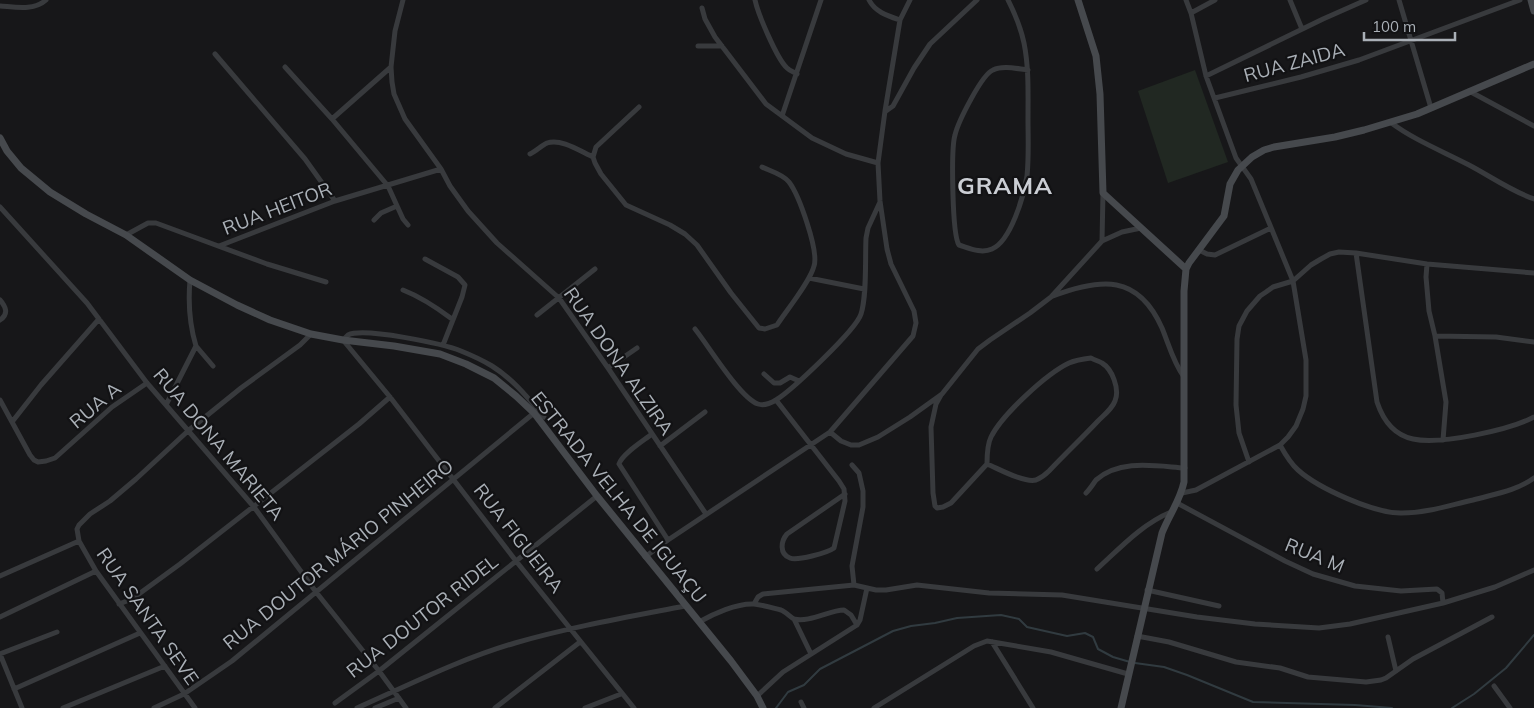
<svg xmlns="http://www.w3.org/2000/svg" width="1534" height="708" viewBox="0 0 1534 708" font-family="Mulish,sans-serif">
  <rect width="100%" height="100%" fill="#171719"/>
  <!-- green -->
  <path fill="#212822" d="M1195 70 1228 162 1168 183 1138 91Z"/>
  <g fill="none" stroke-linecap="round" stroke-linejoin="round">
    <!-- stream -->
    <path stroke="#313b40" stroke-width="2" d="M1135 663 1164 667 1187 675 1253 702 1355 705 1392 708
      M776 708 788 692 804 685 820 669 893 631 911 626 935 623 957 618 1001 615 1019 619 1027 627 1067 636 1085 633 1093 637 1098 649 1113 657 1130 662
      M1452 708 1474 694 1506 668 1534 635"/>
    <!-- street -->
    <path stroke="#383a3d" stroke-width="5" d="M403 0 395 31 391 67 392 82 394 94 405 119 441 169 450 186 468 211 497 243 559 298 608 368 706 514
      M755 0C758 14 777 59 787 68 790 71 794 72 797 74
      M869 0C875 12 888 16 900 20
      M1008 0C1015 14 1021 28 1024 43 1029 68 1028 93 1028 119 1028 137 1029 157 1027 176 1024 195 1011 241 992 249 981 254 969 248 959 245 952 235 951 148 955 135 958 122 982 74 993 70 1003 65 1018 69 1028 70
      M1290 0 1302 29
      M1399 0 1431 108
      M0 6C15 7 34 11 46 0
      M702 8 705 19 715 37 766 104 812 138 846 154 878 163
      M1191 13 1215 0
      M698 46H722
      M215 54 305 159 335 201
      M285 67 332 119 388 186 403 219 408 225
      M1206 76 1323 19 1366 0
      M1469 91 1534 126
      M1215 98 1301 77 1359 60 1520 0
      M639 107 596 147 593 157 595 163 601 174 626 205 670 225 685 234 697 245 731 293 759 328 765 329 777 325C786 311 810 282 814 266 819 251 799 195 789 182 783 174 770 171 762 167
      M886 111 893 106 914 68 930 44 977 0
      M782 116 821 0
      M332 119 391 67
      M1390 122C1414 140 1442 151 1469 165 1490 176 1511 191 1534 199
      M530 154C536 151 541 146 547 143 561 138 580 151 593 157
      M0 207 87 303 147 383 254 507 316 592 379 671 406 708
      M374 220 381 213 397 206
      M126 235 148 223H156L267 264 326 282
      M1102 241 1103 193
      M219 246 335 201 441 169
      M1199 250 1207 254 1215 255 1271 228
      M1356 253 1377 402C1383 420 1394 435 1413 439 1440 445 1510 430 1534 417
      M425 259 458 277 465 285 462 297 443 345
      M1427 264 1426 277 1429 311 1435 336 1446 402 1443 440
      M809 278 864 289
      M403 290C421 297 436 307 452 319
      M1053 296C1101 278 1138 274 1162 328 1169 345 1173 362 1184 377
      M0 300C6 307 9 314 0 320
      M537 315 595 269
      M695 329C708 345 740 398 758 404 764 406 771 403 776 400 792 390 856 330 861 314 867 296 865 259 866 238L868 228 880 202
      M1435 336 1496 337 1534 342
      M196 346 213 366
      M1091 358C1094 360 1099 361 1102 363 1112 369 1120 389 1115 401 1112 409 1104 415 1098 421 1082 438 1065 454 1049 471 1045 475 1041 478 1036 480 1024 483 999 469 987 464 987 455 987 445 991 437 1002 415 1046 374 1069 363 1076 360 1083 359 1091 358Z
      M608 368 637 348
      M764 374 774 383H780L790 377 799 381
      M941 395 936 404 931 427 933 493 935 506 937 508 943 507 951 503 987 464
      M0 400 30 455 34 460 38 462 46 461 55 458 112 407 147 383
      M776 400 839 481 844 489 845 501 834 548C827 553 797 561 790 558 779 554 781 541 787 534L845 494
      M166 405 196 346C189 323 188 303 190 280
      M544 417C528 398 513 379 492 366 482 360 471 355 461 351 444 344 364 327 348 335 347 336 344 339 343 340L390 397 516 561 634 708
      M12 422 41 385 99 319
      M830 432 841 441 851 445H859L878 437 910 417 942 394 978 349 990 340 1030 313 1051 297 1102 241 1122 232 1141 228
      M652 434C643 441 622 454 619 464L668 540
      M1280 445C1285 454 1290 463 1298 470 1318 488 1375 514 1402 513 1427 513 1450 505 1473 500 1494 494 1516 491 1534 478
      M660 446 705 412
      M1249 462 1239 433 1236 405 1237 339 1239 326 1247 311 1260 296 1266 292 1273 287 1293 281 1311 265 1321 259 1330 254 1339 252 1356 253 1427 264 1534 273
      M852 465 859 473 863 491V507L852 566 854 585
      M1086 493C1090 489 1093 484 1096 480 1120 459 1155 466 1185 468
      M1182 493 1196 490 1280 445 1288 437 1296 426 1303 409 1306 396V360L1293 281 1251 179 1236 158 1206 76 1191 13 1186 0
      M1177 503 1285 561 1313 574 1355 586 1401 591 1437 589 1442 593 1443 603
      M645 557 668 540 830 432 913 336 916 323 914 311 891 264 887 249 880 201 878 163 885 111 900 20 910 0
      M1097 569C1120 548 1142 524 1171 512
      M0 576 79 541
      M1147 590 1219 606
      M119 604 132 599 180 564 359 424 390 397
      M754 604 758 597 763 594 854 585 876 590H886L917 585 989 593 1062 595 1197 617 1255 624 1319 628 1350 624 1443 603 1495 587 1534 570
      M0 617 96 571
      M794 619 811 654
      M699 622C713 614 737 603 754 604 763 605 773 608 781 610 786 612 790 617 794 619 809 623 830 610 844 610L851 615 857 625
      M1137 636 1169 642 1236 662 1280 668 1308 677 1366 682 1381 680 1386 678 1413 659 1492 617
      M1388 637 1396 671
      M992 642 1033 708
      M0 654 57 632
      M0 654 22 708
      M1494 686 1510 708
      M14 689 140 633
      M757 696 783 672 857 625 860 620 867 588
      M801 702 804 708
      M335 703 379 671 597 496
      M63 708 165 666
      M154 708 184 694 232 661 534 413
      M195 708 96 571 79 541 77 529 79 525 90 514 110 501 136 479 189 430 241 388 300 345 311 334
      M357 708C409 685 460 659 515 643 570 627 628 617 685 606
      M375 708 399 698
      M495 708 580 642
      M585 708 621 694
      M874 708 974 646 987 641 1051 652 1128 674"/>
    <!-- secondary -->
    <path stroke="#46494d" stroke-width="7" d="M1078 0 1096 56 1100 94 1103 193 1186 269
      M1531 0 1534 11
      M0 138 7 151 21 168 50 192 86 214 126 235 190 280 237 305 270 320 311 334 343 340 394 346 440 354 466 364 494 378 516 396 534 413 597 496 731 661 757 696 763 708
      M1121 708 1162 533C1169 515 1180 501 1184 482V291L1186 269 1189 263 1224 216 1230 184 1238 170 1252 157 1264 150 1274 147 1335 137 1364 130 1417 114 1534 64"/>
  </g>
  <g text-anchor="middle" stroke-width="4.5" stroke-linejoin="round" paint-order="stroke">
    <!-- street labels -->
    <g font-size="19" fill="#aab0b7" stroke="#121214">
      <text transform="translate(1294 62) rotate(-15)" y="7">RUA ZAIDA</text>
      <text transform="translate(277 208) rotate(-21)" y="7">RUA HEITOR</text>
      <text transform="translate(619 361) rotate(55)" y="7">RUA DONA ALZIRA</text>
      <text transform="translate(95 405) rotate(-40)" y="7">RUA A</text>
      <text transform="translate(219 444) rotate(50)" y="7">RUA DONA MARIETA</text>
      <text transform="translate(619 497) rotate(51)" y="7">ESTRADA VELHA DE IGUAÇU</text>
      <text transform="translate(519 538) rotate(52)" y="7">RUA FIGUEIRA</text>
      <text transform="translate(338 554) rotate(-39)" y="7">RUA DOUTOR MÁRIO PINHEIRO</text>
      <text transform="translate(1315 555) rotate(22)" y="7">RUA M</text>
      <text transform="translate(148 616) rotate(55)" y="7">RUA SANTA SEVE</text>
      <text transform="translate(422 616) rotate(-38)" y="7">RUA DOUTOR RIDEL</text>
    </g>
    <!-- district labels -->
    <g font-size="24" font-weight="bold" letter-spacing="1" fill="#cbced4" stroke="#121214">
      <text x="1005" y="194">GRAMA</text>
    </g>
  </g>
  <!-- scale -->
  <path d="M1364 32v8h91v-8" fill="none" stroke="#aab0b7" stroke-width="2.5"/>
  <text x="1372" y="32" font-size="15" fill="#aab0b7" stroke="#121214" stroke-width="4" paint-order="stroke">100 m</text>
</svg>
